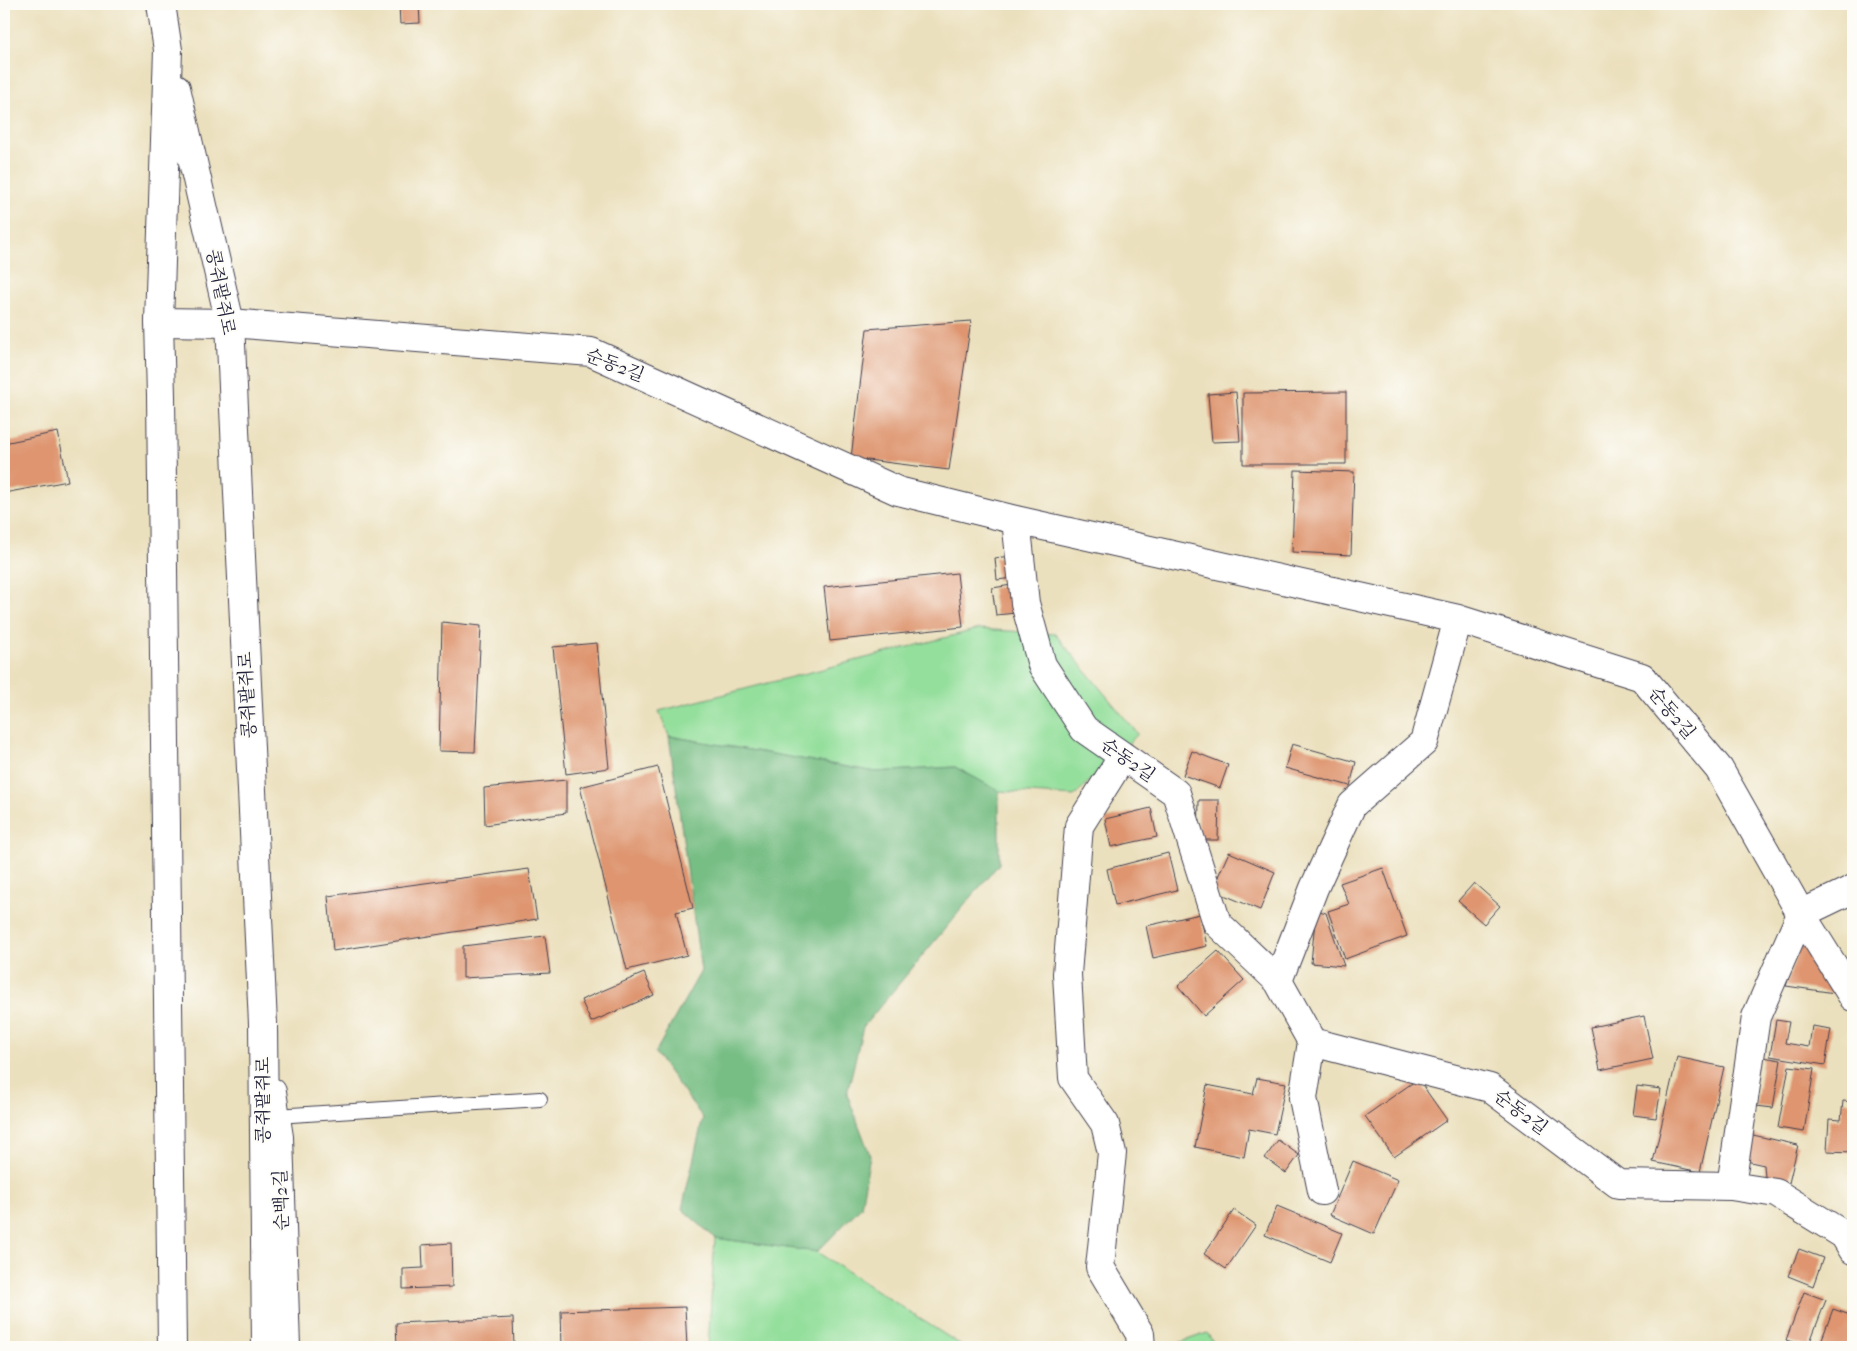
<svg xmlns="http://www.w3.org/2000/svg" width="1857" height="1351" viewBox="0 0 1857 1351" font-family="'IM FELL French Canon','Noto Serif KR',serif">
  <rect width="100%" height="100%" fill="#fdfcf7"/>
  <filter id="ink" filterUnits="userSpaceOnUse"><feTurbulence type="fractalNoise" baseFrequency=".02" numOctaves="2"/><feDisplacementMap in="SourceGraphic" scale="10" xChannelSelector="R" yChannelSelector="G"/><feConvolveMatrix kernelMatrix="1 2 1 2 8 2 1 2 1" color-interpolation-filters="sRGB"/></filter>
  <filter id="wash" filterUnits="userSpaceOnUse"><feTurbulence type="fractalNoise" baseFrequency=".0096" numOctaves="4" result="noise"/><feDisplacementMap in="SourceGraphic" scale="20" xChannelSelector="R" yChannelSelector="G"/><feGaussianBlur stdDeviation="1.12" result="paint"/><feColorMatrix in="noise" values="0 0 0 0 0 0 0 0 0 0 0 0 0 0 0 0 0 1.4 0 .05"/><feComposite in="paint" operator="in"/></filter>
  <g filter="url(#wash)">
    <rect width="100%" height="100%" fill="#ebe0bd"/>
    <!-- green -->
    <path fill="#94df9c" stroke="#5b806c" d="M979 629 1055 634 1138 734 1074 796 999 791 955 767 876 772 669 736 659 711Z
      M715 1238 817 1252 964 1347H708Z
      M1207 1333 1217 1347H1167Z"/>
    <!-- forest -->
    <path fill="#77be84" stroke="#4c7060" d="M669 736 876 772 955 767 999 791V864L863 1027 847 1094 870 1155 861 1207 817 1252 715 1238 682 1209 703 1118 655 1053 701 971Z"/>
    <g id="blocks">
      <!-- building -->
      <path fill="#de956f" d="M399 4H419L420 23 400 24Z
        M971 321 949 470 851 458 867 329Z
        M1236 392 1240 441 1212 442 1208 394Z
        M1346 392V464H1243V393Z
        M58 432 68 481 4 493V443Z
        M1295 470 1354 472 1351 555 1292 552Z
        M1010 556 1013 578 997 580 995 558Z
        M957 573 963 627 830 641 824 587Z
        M1012 585 1016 613 996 615 992 588Z
        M442 622 481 626 475 752 439 751Z
        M597 643 609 768 566 774 553 647Z
        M1292 744 1356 762 1350 786 1285 768Z
        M1192 751 1228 765 1220 788 1183 775Z
        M658 767 693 908 676 912 687 955 627 970 580 787Z
        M566 780V813L485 825 484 788Z
        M1199 800H1219L1218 840H1198Z
        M1151 808 1157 837 1111 847 1105 819Z
        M1229 852 1275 872 1260 910 1212 890Z
        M1168 853 1177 890 1115 905 1107 869Z
        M1383 868 1407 936 1345 959 1328 911 1349 904 1340 883Z
        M529 869 537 919 333 951 328 896Z
        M1474 883 1500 906 1484 924 1458 901Z
        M1316 910 1326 913 1344 966 1311 963Z
        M1200 914 1207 946 1153 958 1146 926Z
        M545 936 550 973 463 978V946Z
        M1801 940 1835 993 1786 986Z
        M1218 951 1244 980 1204 1016 1178 986Z
        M644 973 654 995 591 1022 581 1000Z
        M1644 1016 1653 1059 1600 1070 1591 1027Z
        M1776 1020 1789 1022 1785 1043 1809 1047 1812 1026 1831 1029 1825 1065 1770 1056Z
        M1677 1057 1724 1067 1700 1172 1653 1162Z
        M1763 1057 1781 1060 1773 1108 1756 1106Z
        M1789 1066 1814 1069 1804 1132 1778 1128Z
        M1257 1078 1286 1083 1275 1134 1249 1129 1244 1157 1195 1147 1207 1085 1253 1094Z
        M1418 1079 1447 1120 1394 1157 1365 1116Z
        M1637 1086 1661 1089 1656 1118 1633 1115Z
        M1843 1101 1853 1102V1152L1827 1151 1829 1119 1841 1120Z
        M1753 1135 1798 1145 1789 1183 1765 1177 1764 1165 1746 1161Z
        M1278 1140 1299 1155 1286 1173 1265 1158Z
        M1353 1161 1398 1180 1374 1234 1330 1215Z
        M1277 1206 1342 1233 1330 1262 1265 1235Z
        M1234 1210 1256 1225 1226 1269 1204 1254Z
        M451 1243 452 1287 403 1289V1269L423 1268 422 1245Z
        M1799 1249 1823 1258 1813 1286 1788 1276Z
        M1804 1292 1826 1300 1808 1347 1786 1340Z
        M685 1307 687 1347H562L561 1311Z
        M1833 1309 1853 1316V1347H1819Z
        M513 1318 514 1347H397L396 1323Z"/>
    </g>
  </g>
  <g filter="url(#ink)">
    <use href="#blocks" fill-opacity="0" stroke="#403e4e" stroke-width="1"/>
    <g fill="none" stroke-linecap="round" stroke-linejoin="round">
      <defs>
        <path id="lane" d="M276 1116 540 1099"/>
        <path id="street" d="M159 322 230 323 591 352 898 491 1016 520 1458 619 1642 677 1719 769 1801 914 1853 889
          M1016 520 1025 603 1042 665 1084 729 1176 793 1217 923 1278 981
          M1458 619 1424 742 1352 805 1314 888 1278 981 1312 1042 1490 1088 1618 1184 1731 1186 1756 1017 1801 914
          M1123 756 1079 826 1067 974 1073 1078 1105 1124 1112 1153 1100 1267 1140 1334 1141 1347
          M1801 914 1853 997
          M1312 1042 1303 1098 1322 1191
          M272 1092 279 1137 286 1347
          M1731 1186 1776 1193 1844 1235 1853 1250"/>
        <path id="secondary" d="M161 4 168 50 159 322 161 396 172 1347
          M176 88 230 323 263 1024 266 1347"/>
      </defs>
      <!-- lane casing -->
      <use href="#lane" stroke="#403e4e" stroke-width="16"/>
      <!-- street casing -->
      <use href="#street" stroke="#403e4e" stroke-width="30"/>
      <!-- secondary casing -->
      <use href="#secondary" stroke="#403e4e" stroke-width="30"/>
      <!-- lane -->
      <use href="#lane" stroke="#fff" stroke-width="14"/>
      <!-- street -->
      <use href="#street" stroke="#fff" stroke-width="28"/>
      <!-- secondary -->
      <use href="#secondary" stroke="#fff" stroke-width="28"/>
    </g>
  </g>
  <g text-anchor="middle" stroke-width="4" stroke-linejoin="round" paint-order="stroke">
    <!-- street labels -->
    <g font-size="18" fill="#22223b" stroke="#fdfcf7">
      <text transform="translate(221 292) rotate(79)" y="6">콩쥐팥쥐로</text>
      <text transform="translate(615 365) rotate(21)" y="6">순동2길</text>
      <text transform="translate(247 695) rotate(-93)" y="6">콩쥐팥쥐로</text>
      <text transform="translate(1672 713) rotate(50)" y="6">순동2길</text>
      <text transform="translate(1128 760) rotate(35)" y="6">순동2길</text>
      <text transform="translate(263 1100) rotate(-90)" y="6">콩쥐팥쥐로</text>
      <text transform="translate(1521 1112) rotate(37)" y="6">순동2길</text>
      <text transform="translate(281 1200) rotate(-92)" y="6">순백2길</text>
    </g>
  </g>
  <!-- margin -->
  <rect width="1857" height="1351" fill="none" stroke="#fdfcf7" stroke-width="20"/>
</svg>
